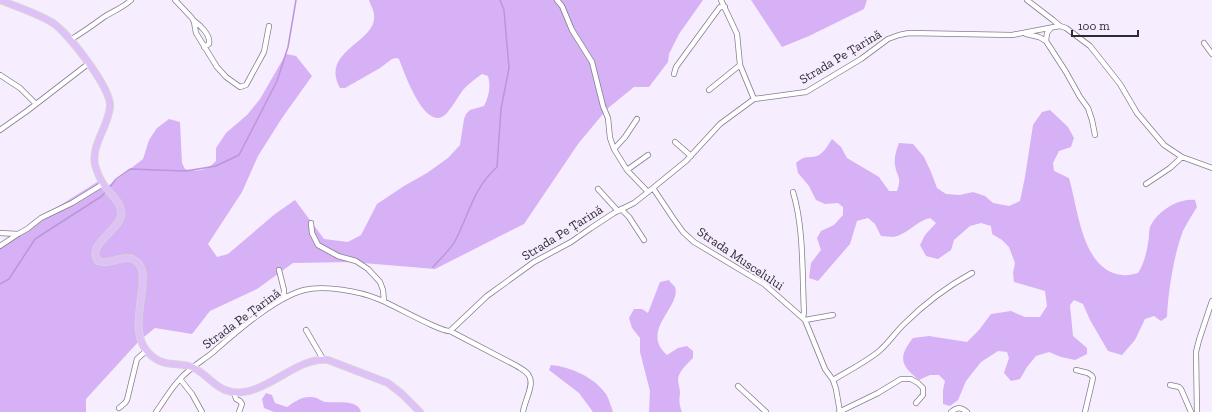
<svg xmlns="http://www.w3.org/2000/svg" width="1212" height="412" viewBox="0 0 1212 412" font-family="'Zilla Slab',serif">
  <rect width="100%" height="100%" fill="#f6edfe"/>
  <!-- forest -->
  <path fill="#d7b1f5" d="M369 0H703L679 34 669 54 668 62 649 87H634L607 109 578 144 524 224 435 269 351 262 293 263 257 289 210 311 192 334 155 328 139 341 86 399V412H0V243L102 179 107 187 143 159 149 140 157 128 169 119 180 122 182 163 185 169C199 172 206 171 216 161V148L226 133 247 115 260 99 286 54 296 56 312 76 282 118 258 156 242 192 208 244 217 257 228 254 275 214 295 200 324 239 348 242 361 235 377 204 404 186 427 173 448 158 460 145 464 119 466 114 470 110 484 106C489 96 491 87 488 76L482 74C475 79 468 84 463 90 457 98 453 106 447 113 426 136 404 72 399 59L396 58 392 59 380 68 345 88H340C319 51 378 42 374 15 374 10 370 4 369 0Z
    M751 0H867L864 9 809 36 782 47Z
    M1050 110 1068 127 1074 138 1071 147 1059 151 1053 163 1054 171 1069 178C1078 208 1082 271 1122 275 1127 276 1133 274 1138 273 1145 262 1147 250 1149 237 1149 234 1149 228 1151 225 1159 210 1179 198 1195 200L1197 207C1192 215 1187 223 1183 231 1174 254 1168 292 1167 317L1161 321 1154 316 1145 319 1135 340 1122 355 1108 351 1090 320 1083 304 1074 300 1070 305 1073 336 1087 348V354L1075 360 1061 357 1049 352 1036 356 1027 367 1020 379 1011 381 1004 373 1009 358 1007 352 998 351 981 362 966 381 958 400 950 406 943 404V390L945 381 939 375H930L919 380C900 365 898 357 913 338L929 336 967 342 979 330 991 314 1011 311 1025 317H1040L1047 306 1045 291 1014 282 1013 273 1015 263 1009 247 1002 240 992 234 991 226 981 223 970 226 954 240 951 250 938 259 926 256 920 245 925 235 936 223 930 218C916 221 907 235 893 237 889 237 885 236 881 236L875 224 868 218 857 221 850 244 818 281 809 278 811 263 821 250 817 238 821 231 834 225 843 215V207L838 203 825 204 816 200 809 186 798 173 796 163C807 154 806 159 817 156 824 153 828 145 832 139L841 147 847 158 879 177 889 191H897C902 176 897 178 895 165 894 157 896 151 899 143L913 144 924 157 931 172 937 188 946 194 960 195 973 192 985 196 993 203 1009 206 1020 201 1025 177 1033 125 1042 112Z
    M669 280C670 282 673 285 675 287 682 306 639 331 667 355L678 348 687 346 693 351V358C687 364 679 371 678 379 678 384 680 388 680 393 679 400 679 405 682 412H649L650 391 640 352V338L632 328 629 318 634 309H642L648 313 660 282Z
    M551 365C571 367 594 377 606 394 609 399 611 406 613 412H593L579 393 549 370Z
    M266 393 272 395 275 403 287 407C294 402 301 397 310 397 317 396 321 402 327 402 337 403 358 399 361 412H274L264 408 262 399Z"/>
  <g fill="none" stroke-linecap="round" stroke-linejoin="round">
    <!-- stream -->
    <path stroke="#bb96d8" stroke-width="1.5" d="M109 188 116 179 130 169 186 171 216 166 239 155 277 81 288 47 296 0
      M433 267C440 259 450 250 455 241 470 213 472 190 497 167L501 109 509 68 504 10 500 0
      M0 284 9 279 35 239 102 196 106 191"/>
    <defs>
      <path id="minor" d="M175 0 192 18 194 22 196 33 217 67 226 77 240 87 246 85 264 52 269 26
        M557 0 562 6 572 30 592 62 603 106 608 118 610 138 614 149 627 170 648 192
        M721 0 737 34 740 65 754 99
        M1027 0 1053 20 1060 26
        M193 20C200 25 211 35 209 44L204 47
        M1026 34 1039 37 1046 41 1066 72 1080 97 1088 108 1092 120 1095 135
        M70 40C82 33 93 25 104 17 113 11 123 8 131 0
        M1046 41 1047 33 1051 28
        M1204 43 1212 54
        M674 74 676 67 714 15 720 7H725
        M0 75 20 88 36 104
        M709 90 740 65
        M0 130 27 111 88 64
        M675 142 691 156
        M614 149 625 137 637 119
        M627 170 648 155
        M1146 184 1170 168 1182 157
        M653 188 673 218 683 232 694 242 764 284 805 320 825 369 833 380 836 389 840 412
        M598 189 618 211
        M793 192C804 228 802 273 804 312L803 318
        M621 209 629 217 644 240
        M311 223 312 233 318 245 338 256 356 261 368 269 380 282 383 290 384 301
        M0 233 18 234
        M0 246 18 234 27 229 41 218 72 203 103 184
        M279 270 284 290V298
        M805 320 833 315
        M306 330 323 359
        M450 331 487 296 534 262 571 242 591 228 614 213 634 203 648 192 686 161 720 124 754 99 806 92 861 59 888 39 899 35 909 33 1012 35 1054 27 1060 26 1066 28 1090 46 1120 84 1137 113 1164 145 1182 157 1212 168
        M1076 370 1088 373 1092 376 1093 378 1085 412
        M180 379 192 394 202 412
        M833 380C848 371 864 363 878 352 888 344 894 334 903 325 924 304 946 287 972 273
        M1170 385 1179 387 1181 389 1191 412
        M738 386 766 412
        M234 392 236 399 240 401 242 404 239 412
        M119 408 125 403 127 400 136 363 137 359 146 351
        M156 412C164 401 171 388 181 378 190 368 202 361 212 353 235 333 274 298 304 290 324 285 359 291 378 299 392 304 440 332 450 331L517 366C521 369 527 371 529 376 535 384 524 402 523 412
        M839 412 878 393 901 379H911L918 383 923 388V395L916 403
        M951 412C957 407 961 407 967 412
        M1197 412 1196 352 1199 340 1212 301"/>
      <path id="major" d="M0 0C17 7 37 13 53 23 69 34 112 89 110 107 108 127 91 145 95 165 97 172 100 179 104 185 110 195 123 202 121 216 118 231 86 245 98 261 111 266 125 252 136 261 157 276 120 333 153 357 165 367 181 362 194 368 208 375 215 389 232 392 265 397 296 356 328 360L388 383 402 394 420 412"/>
    </defs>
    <!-- minor casing -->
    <use href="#minor" stroke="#867e8d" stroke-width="6"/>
    <!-- major casing -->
    <use href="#major" stroke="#d5d5d6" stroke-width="8"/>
    <!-- minor -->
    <use href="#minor" stroke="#fff" stroke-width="4.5"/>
    <!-- major -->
    <use href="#major" stroke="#dfc1f7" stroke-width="6"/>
  </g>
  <g text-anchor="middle" stroke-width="4" stroke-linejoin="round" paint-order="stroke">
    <!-- street labels -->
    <g font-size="13" fill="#2f2b32" stroke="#f6edfe">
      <text transform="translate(840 56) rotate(-31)" y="5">Strada Pe Țarină</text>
      <text transform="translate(562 232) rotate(-32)" y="5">Strada Pe Țarină</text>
      <text transform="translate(741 258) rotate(34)" y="5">Strada Muscelului</text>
      <text transform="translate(241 318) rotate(-36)" y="5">Strada Pe Țarină</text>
    </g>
  </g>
  <!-- scale -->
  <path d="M1072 30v6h66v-6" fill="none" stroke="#2f2b32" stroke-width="2"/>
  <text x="1078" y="30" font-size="12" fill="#2f2b32" stroke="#f6edfe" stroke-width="3" paint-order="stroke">100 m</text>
</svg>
